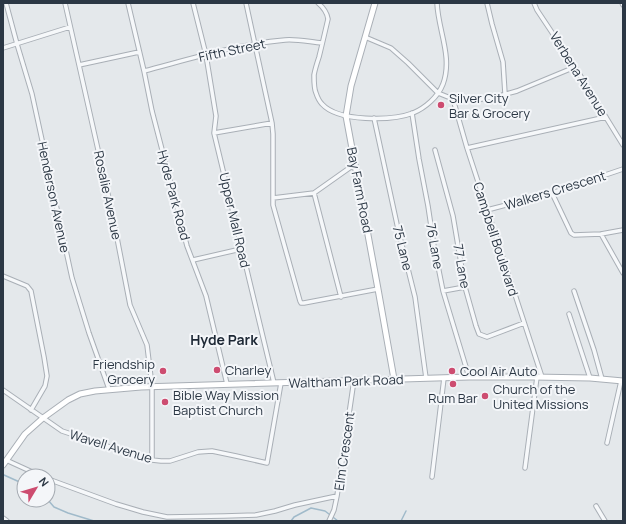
<svg xmlns="http://www.w3.org/2000/svg" width="626" height="524" viewBox="0 0 626 524" font-family="Manrope,sans-serif">
  <rect width="100%" height="100%" fill="#e4e8eb"/>
  <g fill="none" stroke-linecap="round" stroke-linejoin="round">
    <!-- stream -->
    <path stroke="#a0baca" stroke-width="1.5" d="M4 475 24 484
      M48 500 54 507 68 513 94 521
      M291 521 294 517 311 508 325 511 338 521
      M401 521 406 511"/>
    <defs>
      <path id="street" d="M6 3 17 44 32 94 72 278 89 333 109 389
        M65 3 79 65 112 212 130 305 147 345 152 386V460
        M128 3 144 71 152 111 187 246 206 296 227 384
        M193 3 206 55 216 116 214 133 274 383
        M246 3 272 123 273 134V205L300 301 301 303H304L378 289
        M318 3C324 8 327 12 328 19 325 32 322 45 319 57 317 63 315 69 314 75 314 80 314 89 316 93 317 96 320 102 322 104 338 122 392 121 413 113 425 108 438 97 443 84 453 57 438 30 437 3
        M487 3 492 24 503 62 505 94
        M534 3 537 10 575 67 623 145
        M622 3 623 5
        M365 37 391 48 408 63 438 93 453 99 476 100 499 96 517 91 575 67
        M3 48 70 27
        M79 65 139 52
        M144 71C190 59 238 44 285 40 297 39 310 42 322 43
        M453 99 467 148 542 377
        M412 113 419 159 428 206 434 246 443 291 469 377
        M374 118 398 229 415 297 426 378
        M214 133 272 123
        M467 148 606 117
        M435 150 453 216 465 287 476 326 479 334 487 337 524 323
        M314 193 341 297
        M552 193 571 233 574 235 601 234 623 230
        M273 198 314 193 355 164
        M487 210 552 193 623 169
        M601 234 623 273
        M193 260 241 249
        M3 276 27 286 31 291 44 357 47 376 45 386 31 410
        M443 291 465 287
        M574 291 594 350 602 379
        M569 314 590 378
        M3 390 62 431 122 451 152 460 161 461H170L198 452 212 451 236 456 267 463 281 383
        M607 443 621 381
        M6 460 41 476
        M525 468 537 377
        M432 477 444 378
        M48 479 116 504 143 512 167 517 224 516 256 515 275 511 295 505 337 496
        M596 506 605 521
        M3 518 7 521
        M329 521 334 510 337 496 354 380"/>
      <path id="secondary" d="M375 3 351 86 346 116 378 289 394 379
        M3 465 25 434 43 418 68 400 80 394 95 391 141 387 469 377H533L590 378 623 381"/>
    </defs>
    <!-- street casing -->
    <use href="#street" stroke="#a9afb6" stroke-width="5.5"/>
    <!-- secondary casing -->
    <use href="#secondary" stroke="#a9afb6" stroke-width="7"/>
    <!-- street -->
    <use href="#street" stroke="#f6f8fa" stroke-width="3.5"/>
    <!-- secondary -->
    <use href="#secondary" stroke="#fff" stroke-width="5"/>
  </g>
  <!-- markers -->
  <g fill="#cd4c70" stroke="#f4f6f9" stroke-width="1.5">
    <circle cx="441" cy="105" r="4"/>
    <circle cx="217" cy="370" r="4"/>
    <circle cx="163" cy="371" r="4"/>
    <circle cx="452" cy="371" r="4"/>
    <circle cx="453" cy="384" r="4"/>
    <circle cx="485" cy="396" r="4"/>
    <circle cx="165" cy="402" r="4"/>
  </g>
  <g text-anchor="middle" stroke-width="4" stroke-linejoin="round" paint-order="stroke">
    <!-- street labels -->
    <g font-size="13" fill="#2b3744" stroke="#f4f6f9">
      <text transform="translate(232 50) rotate(-12)" y="5">Fifth Street</text>
      <text transform="translate(579 74) rotate(58)" y="5">Verbena Avenue</text>
      <text transform="translate(360 190) rotate(79)" y="5">Bay Farm Road</text>
      <text transform="translate(555 190) rotate(-17)" y="5">Walkers Crescent</text>
      <text transform="translate(108 195) rotate(78)" y="5">Rosalie Avenue</text>
      <text transform="translate(174 195) rotate(75)" y="5">Hyde Park Road</text>
      <text transform="translate(54 197) rotate(78)" y="5">Henderson Avenue</text>
      <text transform="translate(235 220) rotate(77)" y="5">Upper Mall Road</text>
      <text transform="translate(496 239) rotate(72)" y="5">Campbell Boulevard</text>
      <text transform="translate(435 246) rotate(80)" y="5">76 Lane</text>
      <text transform="translate(403 248) rotate(76)" y="5">75 Lane</text>
      <text transform="translate(462 266) rotate(80)" y="5">77 Lane</text>
      <text transform="translate(346 381) rotate(-2)" y="5">Waltham Park Road</text>
      <text transform="translate(111 446) rotate(17)" y="5">Wavell Avenue</text>
      <text transform="translate(344 451) rotate(-82)" y="5">Elm Crescent</text>
    </g>
    <!-- poi labels -->
    <g font-size="13" fill="#2b3744" stroke="#f4f6f9" text-anchor="start">
      <text x="449" y="103">Silver City<tspan x="449" dy="15">Bar &amp; Grocery</tspan></text>
      <text x="155" y="369" text-anchor="end">Friendship<tspan x="155" dy="15">Grocery</tspan></text>
      <text x="225" y="375">Charley</text>
      <text x="460" y="376">Cool Air Auto</text>
      <text x="493" y="394">Church of the<tspan x="493" dy="15">United Missions</tspan></text>
      <text x="173" y="400">Bible Way Mission<tspan x="173" dy="15">Baptist Church</tspan></text>
      <text x="453" y="403" text-anchor="middle">Rum Bar</text>
    </g>
    <!-- neighbourhood labels -->
    <g font-size="14" font-weight="bold" fill="#1d2835" stroke="#f4f6f9">
      <text x="224" y="345">Hyde Park</text>
    </g>
  </g>
  <!-- border -->
  <rect width="626" height="524" fill="none" stroke="#2b3744" stroke-width="8"/>
  <!-- north arrow -->
  <g transform="translate(36 488) rotate(52)"><circle r="19" fill="#f4f6f9" stroke="#a4aab1"/>
  <path d="M0-3L7 15L0 10L-7 15Z" fill="#cd4c70"/>
  <text y="-6" font-size="11" font-weight="bold" text-anchor="middle" fill="#2b3744">N</text>
  </g>
</svg>
